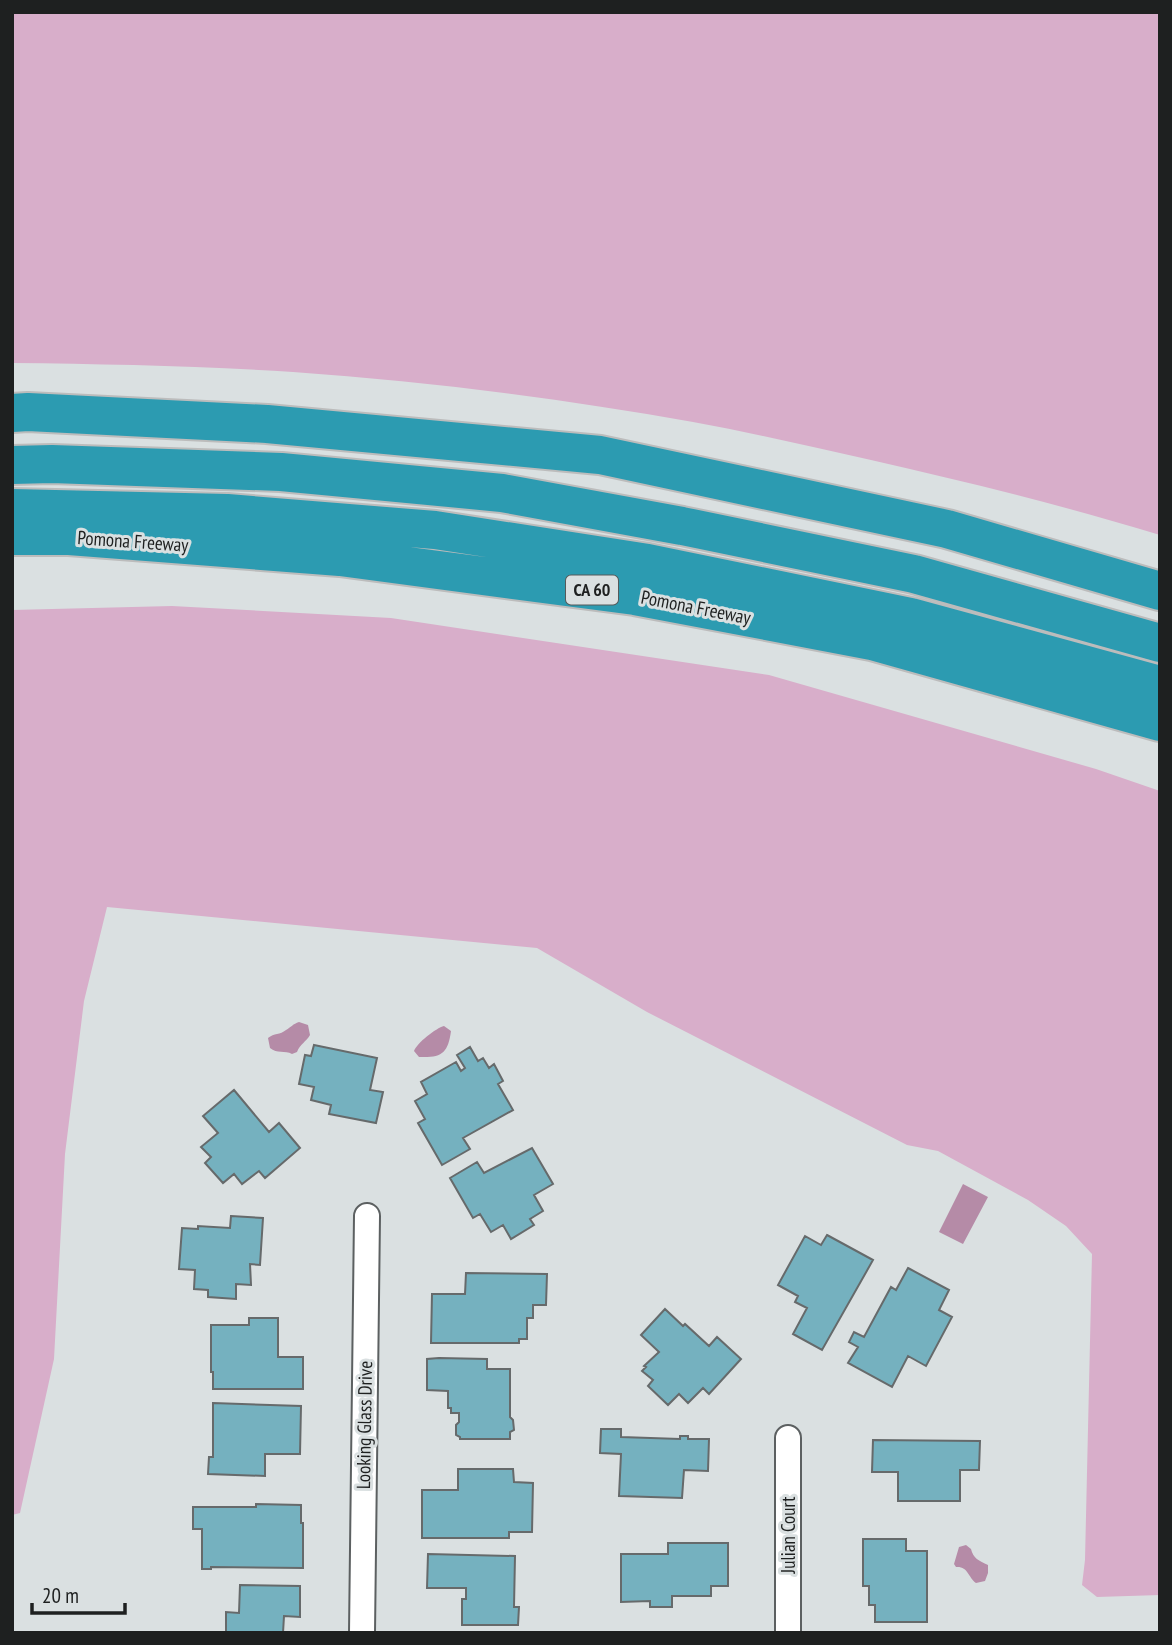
<svg xmlns="http://www.w3.org/2000/svg" width="1172" height="1645" viewBox="0 0 1172 1645" font-family="'PT Sans Narrow',sans-serif">
  <rect width="100%" height="100%" fill="#dae0e1"/>
  <!-- green -->
  <path fill="#d8aeca" d="M12 12H1160V535C1065 506 968 482 871 460 812 447 753 433 693 422 561 399 427 381 293 372 199 366 106 364 12 363Z
    M172 606 391 618 769 675 1096 769 1160 791V1595L1097 1597 1082 1585 1085 1560 1092 1254 1066 1226 1028 1200 938 1151 907 1145 647 1012 537 948 107 907 84 1001 65 1154 54 1359 20 1513 12 1515V610Z"/>
  <!-- water -->
  <path fill="#b58ba7" d="M299 1022 308 1025 310 1035C306 1042 300 1044 297 1052L292 1054C285 1050 277 1054 270 1048L268 1038C274 1033 280 1035 286 1030 291 1027 293 1024 299 1022Z
    M444 1026 451 1031C448 1053 442 1058 419 1057L414 1051C417 1043 436 1028 444 1026Z
    M963 1184 988 1197 963 1244 939 1232Z
    M966 1545 971 1549C973 1558 979 1561 988 1565V1573L985 1581 976 1583C968 1577 968 1566 956 1567L954 1564 959 1547Z"/>
  <!-- building -->
  <path fill="#75b1bf" stroke="#666a6b" stroke-width="2" d="M314 1045 377 1058 370 1090 383 1092 376 1123 329 1114 331 1105 311 1100 314 1087 299 1084 305 1055 311 1056Z
    M470 1047 478 1061 483 1058 489 1068 494 1064 503 1081 498 1084 513 1110 463 1138 470 1149 442 1165 418 1123 425 1119 415 1101 427 1094 421 1082 456 1062 461 1071 465 1068 457 1055Z
    M234 1090 269 1132 279 1123 300 1148 265 1178 259 1171 242 1184 234 1174 223 1183 205 1163 211 1157 201 1147 218 1133 203 1116Z
    M532 1148 553 1184 534 1195 543 1211 530 1219 534 1225 511 1239 503 1225 491 1232 480 1214 473 1218 450 1178 477 1162 484 1173Z
    M231 1216 263 1218 260 1265 250 1264 251 1285 236 1284V1299L208 1297V1290L194 1289 195 1270 179 1269 182 1228 198 1229V1226L230 1228Z
    M827 1235 873 1260 822 1350 793 1334 807 1308 795 1302 798 1296 778 1285 805 1236 821 1245Z
    M908 1268 949 1290 939 1310 952 1317 926 1366 908 1356 892 1387 848 1363 858 1347 849 1342 854 1332 864 1337 891 1287 896 1290Z
    M466 1273 547 1274 546 1305H533V1318H527V1339H519V1343H431L432 1294H465Z
    M665 1309 683 1326 685 1324 709 1346 717 1337 741 1359 709 1394 703 1388 688 1403 679 1394 668 1405 648 1386 653 1380 642 1371 646 1367 644 1366 659 1352 641 1335Z
    M249 1318H278V1357H303V1389H213V1372H211V1325H249Z
    M439 1358 487 1359V1369H510V1417L513 1420 514 1430 510 1432V1439H460V1437L456 1435V1425L459 1422V1413H451V1408H448V1391L427 1390V1359Z
    M213 1403 301 1406 300 1454H265V1476L208 1474 209 1457H213Z
    M601 1429H621V1437L680 1439V1436H688V1439H709L708 1471 684 1470 682 1498 619 1496 621 1454 600 1453Z
    M873 1440 980 1441 979 1470H960V1501H898V1472H872Z
    M458 1469H513L514 1482 533 1483 532 1532H509V1538H422V1490H458Z
    M256 1504 301 1505V1523H303V1568L211 1567V1569H202V1529H193V1507H256Z
    M863 1539H906V1551H927V1622H875V1605H869V1586H863Z
    M668 1543H728V1586H711V1596H672V1607H650V1601L621 1602V1554H668Z
    M428 1554 515 1556 514 1607H519L518 1625H462V1599H466V1588H427Z
    M240 1585 300 1586V1617L284 1616 283 1633H226V1612L239 1613Z"/>
  <g fill="none" stroke-linecap="round" stroke-linejoin="round">
    <defs>
      <path id="street" d="M788 1438V1633
        M362 1633 367 1216"/>
      <path id="highway" d="M12 413 28 412 267 424 600 455 947 529 1160 591
        M12 465 52 464 281 472 502 493 682 526 914 574 1160 643
        M12 508 227 513 435 530 648 563 911 617 1160 685
        M12 536H69L340 557 635 596 872 641 1160 722"/>
    </defs>
    <!-- street casing -->
    <use href="#street" stroke="#5c6061" stroke-width="28"/>
    <!-- highway casing -->
    <use href="#highway" stroke="#bcbcbc" stroke-width="42"/>
    <!-- street -->
    <use href="#street" stroke="#fff" stroke-width="24"/>
    <!-- highway -->
    <use href="#highway" stroke="#2c9bb1" stroke-width="38"/>
  </g>
  <g text-anchor="middle" stroke-width="6" stroke-linejoin="round" paint-order="stroke">
    <!-- shield labels -->
    <rect fill="#dae0e1" stroke="#565a5a" stroke-width="2" x="566" y="575.5" width="52" height="29" rx="5"/>
    <g font-size="18" font-weight="bold" fill="#1e2020">
      <text x="592" y="596">CA 60</text>
    </g>
    <!-- street labels -->
    <g font-size="19" fill="#1e2020" stroke="#dae0e1">
      <text transform="translate(133 541) rotate(4)" y="7">Pomona Freeway</text>
      <text transform="translate(696 607) rotate(11)" y="7">Pomona Freeway</text>
      <text transform="translate(364 1425) rotate(-89)" y="7">Looking Glass Drive</text>
      <text transform="translate(788 1535) rotate(-90)" y="7">Julian Court</text>
    </g>
  </g>
  <!-- border -->
  <rect width="1172" height="1645" fill="none" stroke="#1e2020" stroke-width="28"/>
  <!-- scale -->
  <path d="M32 1603v10h93v-10" fill="none" stroke="#1e2020" stroke-width="3.5"/>
  <text x="42" y="1603" font-size="21" fill="#1e2020" stroke="#dae0e1" stroke-width="5" paint-order="stroke">20 m</text>
</svg>
